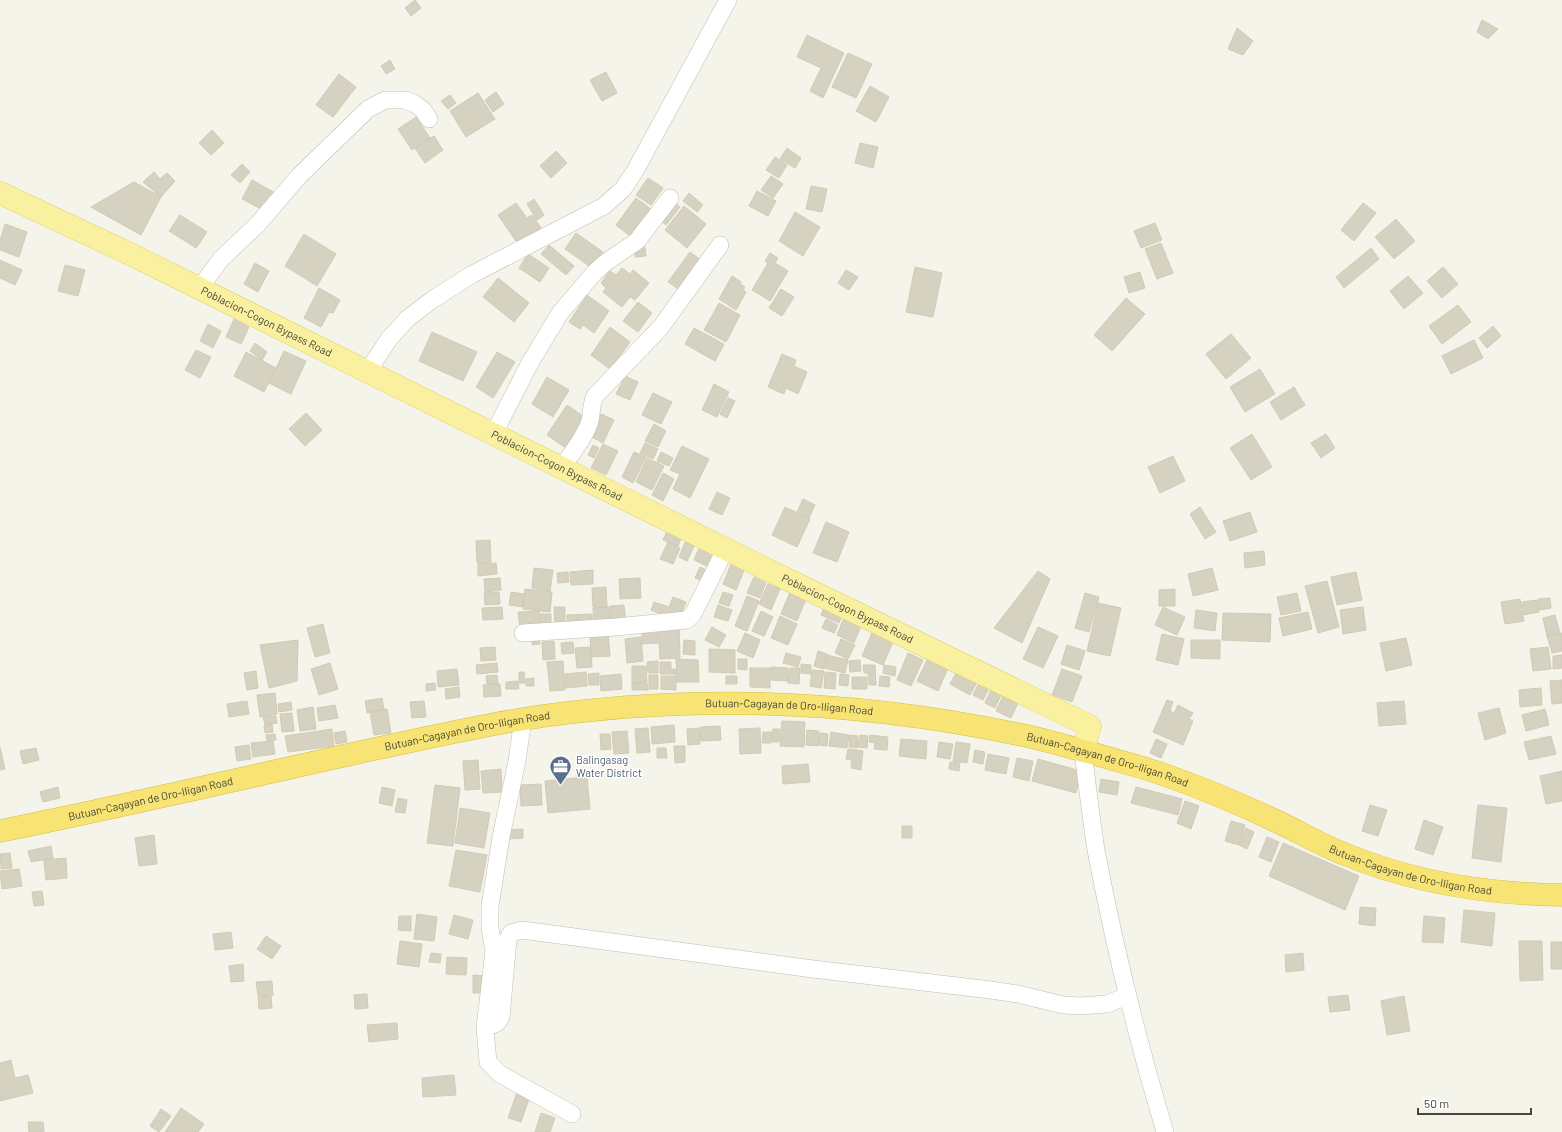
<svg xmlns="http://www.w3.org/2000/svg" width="1562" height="1132" viewBox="0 0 1562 1132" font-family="Barlow,sans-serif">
  <rect width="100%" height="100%" fill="#f5f4eb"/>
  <!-- building -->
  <path fill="#d6d2c1" stroke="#d1cbb4" d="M415 0 421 8 411 16 405 8Z
    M1482 20 1498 29 1488 39 1477 32Z
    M1237 28 1253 41 1243 55 1228 49Z
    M807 35 844 53 823 98 810 91 821 68 797 57Z
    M848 53 872 64 856 98 832 87Z
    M390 60 395 69 386 74 381 66Z
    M606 72 617 93 602 101 590 80Z
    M339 74 356 87 333 117 316 105Z
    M870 86 889 97 876 122 856 111Z
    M496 92 504 104 493 112 485 100Z
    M478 93 495 119 466 137 450 111Z
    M450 95 456 103 448 109 441 101Z
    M416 117 430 138 412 150 398 129Z
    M212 130 224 143 211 155 199 143Z
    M434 136 443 150 425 163 415 148Z
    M860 143 878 147 873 168 855 163Z
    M787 148 801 158 795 168 780 159Z
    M556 151 567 163 551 178 540 166Z
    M775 157 787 165 779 178 766 170Z
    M242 164 250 172 240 183 231 175Z
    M154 172 160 179 167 173 175 181 161 197 143 182Z
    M771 176 783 184 773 198 761 190Z
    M648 178 663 188 651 205 636 195Z
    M252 180 277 194 267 212 242 199Z
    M134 182 161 197 141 235 91 207Z
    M811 186 827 189 822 212 806 209Z
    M757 191 776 201 768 216 749 206Z
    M689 193 703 205 697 212 683 201Z
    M636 198 655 212 649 220 644 216 637 225 642 228 634 239 616 225Z
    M534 199 544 215 537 220 527 204Z
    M516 203 527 218 532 215 541 228 518 244 498 215Z
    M675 203 680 207 666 225 661 221Z
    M1363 203 1376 213 1354 241 1341 230Z
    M684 206 706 224 687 248 665 230Z
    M795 212 820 227 803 256 779 241Z
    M180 215 207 232 196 248 169 231Z
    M1396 219 1415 241 1394 259 1375 237Z
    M1155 223 1162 240 1141 248 1134 231Z
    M5 224 27 232 19 257 0 250V241Z
    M576 233 603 252 592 268 565 249Z
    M304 234 336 254 317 286 285 266Z
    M1161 243 1173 273 1157 279 1145 249Z
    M549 245 574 266 566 275 541 254Z
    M645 247 646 256 635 257V248Z
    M1371 248 1379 259 1344 288 1336 277Z
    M690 252 702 261 681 291 668 282Z
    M770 253 778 258 775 263 788 271 770 301 752 290 768 263 765 261Z
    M528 254 549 268 540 282 519 268Z
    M0 260 22 270 15 285 0 278Z
    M255 263 269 271 258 292 244 284Z
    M65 265 85 270 78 296 58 291Z
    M915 267 942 273 933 317 906 312Z
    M1443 267 1458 284 1442 298 1427 281Z
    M622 268 630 274 633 270 649 283 635 300 630 297 622 307 603 292 606 288 601 283 610 271 616 275Z
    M846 270 858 277 849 290 838 283Z
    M1140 272 1145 288 1129 293 1124 277Z
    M732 276 741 282 740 284 745 287 743 290 746 292 736 310 719 299Z
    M1408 276 1423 293 1404 309 1390 291Z
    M498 278 529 303 514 322 483 297Z
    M319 288 340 300 333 313 329 312 321 327 304 318Z
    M781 289 794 297 782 316 769 308Z
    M587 295 609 311 594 333 583 325 580 329 569 322Z
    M1126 298 1145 314 1112 351 1094 335Z
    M638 302 652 313 638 332 623 321Z
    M719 303 740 315 726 342 704 330Z
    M1458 305 1471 322 1442 344 1429 326Z
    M234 319 249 327 241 344 226 337Z
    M208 324 221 331 213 348 200 341Z
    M1493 326 1501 336 1487 348 1479 338Z
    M610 327 630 342 610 369 591 355Z
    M694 328 724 344 715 361 685 344Z
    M432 332 477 352 463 381 419 361Z
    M1231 334 1251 358 1226 379 1206 354Z
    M1474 340 1483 358 1451 374 1442 356Z
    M255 343 267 352 262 360 250 351Z
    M196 350 211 357 200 378 185 370Z
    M284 351 306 361 291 394 269 383Z
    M246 352 276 368 264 392 234 376Z
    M497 352 515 362 493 398 476 387Z
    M782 354 796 360 794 366 807 372 798 394 786 388 784 394 768 387Z
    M1260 369 1275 394 1245 412 1230 387Z
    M625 376 638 382 630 400 616 394Z
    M547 377 569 390 553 417 532 404Z
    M714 384 729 392 717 417 702 410Z
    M1294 387 1305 405 1281 420 1270 402Z
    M653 393 672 402 661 424 642 415Z
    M728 398 735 401 727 418 720 414Z
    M567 405 586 418 566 448 547 435Z
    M306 413 322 430 305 446 289 429Z
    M601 414 614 420 603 443 590 436Z
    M654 424 666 431 658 447 645 441Z
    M1252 434 1272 467 1251 480 1230 448Z
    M1326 434 1335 448 1321 458 1311 443Z
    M645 443 658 449 653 459 640 453Z
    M603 444 618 451 606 475 591 468Z
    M593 445 599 448 594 458 588 455Z
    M682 446 709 459 690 498 673 489 680 474 670 470Z
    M634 452 646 457 633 483 622 477Z
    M661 452 673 458 669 466 657 461Z
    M1173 456 1185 481 1160 493 1148 467Z
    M647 458 664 466 652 490 636 482Z
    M663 473 674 479 663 501 652 495Z
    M717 492 730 498 722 515 709 509Z
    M803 499 815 505 809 518 797 512Z
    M785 507 810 519 797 547 772 535Z
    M1200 507 1216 532 1205 539 1190 514Z
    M1250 512 1257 532 1230 541 1223 521Z
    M826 522 849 532 837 562 813 553Z
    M668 529 682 536 678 546 663 540Z
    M687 538 696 542 687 561 679 557Z
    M490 540 491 562 477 563 476 541Z
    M668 542 680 548 673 564 660 559Z
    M700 546 717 553 711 568 694 560Z
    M1264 551 1265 565 1245 568 1244 553Z
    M732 562 745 568 736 590 723 584Z
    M496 563 497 574 478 576V564Z
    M700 567 708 571 704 581 695 578Z
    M534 568 553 570 550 591 532 588Z
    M1212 568 1218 590 1193 596 1188 574Z
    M593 570V584L571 585 570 572Z
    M1038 571 1050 579 1022 643 994 628Z
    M568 572 569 582 558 583 557 573Z
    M1356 572 1362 600 1337 605 1331 577Z
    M754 577 766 583 760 598 747 593Z
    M500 578 501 590 485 592 484 579Z
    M640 578 641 598 620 599 619 579Z
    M1327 581 1339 627 1318 633 1305 586Z
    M768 584 780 589 771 610 759 604Z
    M606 587 607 607H593L592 588Z
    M525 589 552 592 550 612 523 609Z
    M1175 589V606H1159V590Z
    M499 592 500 604 485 605 484 593Z
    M511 592 524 594 523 607 509 605Z
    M723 592 733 595 729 606 719 603Z
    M790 592 806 599 797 621 781 614Z
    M1085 593 1099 597 1089 632 1075 628Z
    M1297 593 1301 611 1281 615 1277 597Z
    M747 596 759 601 747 631 735 626Z
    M673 597 686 602 678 622 651 610 654 602 669 607Z
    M1550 598 1551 608 1539 610 1538 599Z
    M1520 599 1524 621 1505 624 1501 602Z
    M1537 600 1539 612 1524 615 1522 602Z
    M1098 603 1121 608 1110 656 1087 651Z
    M624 605 626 624 611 625 610 606Z
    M718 605 732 610 728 621 714 617Z
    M825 605 843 613 839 623 821 615Z
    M502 607 503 619 483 620 482 608Z
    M554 607H565V626H555Z
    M609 607 610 626 594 627 593 608Z
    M1163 607 1185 617 1177 635 1155 625Z
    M1363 607 1366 630 1343 634 1340 610Z
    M1196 610 1217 613 1215 631 1194 628Z
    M539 611 540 628 520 629 518 612Z
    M761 611 773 617 764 636 752 631Z
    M1308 612 1312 629 1283 636 1279 618Z
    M1223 613 1271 614 1270 642 1222 640Z
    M540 614H551V624L541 625Z
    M592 614V625L567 626V615Z
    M1555 615 1560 633 1547 636 1543 618Z
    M780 616 797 624 788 645 771 638Z
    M844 618 861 626 854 643 837 635Z
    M826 619 838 625 834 633 822 628Z
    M323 624 330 653 315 657 307 628Z
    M679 624 680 658 660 659 658 625Z
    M712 627 726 635 719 647 705 640Z
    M1038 627 1058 636 1043 668 1023 659Z
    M657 630 658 643 642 644V631Z
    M608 632 610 656 591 657 590 633Z
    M745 633 760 640 753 658 737 651Z
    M872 633 893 642 883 665 862 656Z
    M1562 633V651L1552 653 1547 636Z
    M1162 634 1184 639 1178 665 1156 660Z
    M641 637 643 661 627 663 625 639Z
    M539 638 540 644 532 645V639Z
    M1406 638 1412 665 1386 671 1380 643Z
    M841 639 855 645 848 659 835 653Z
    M298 640 297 681 269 688 260 645Z
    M684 640 695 641V655L683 654Z
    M1191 640H1220V659L1191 658Z
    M554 641 555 659 543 660 542 642Z
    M573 642 574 653 562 654 561 643Z
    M1067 645 1085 651 1079 670 1061 664Z
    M495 647 496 660 481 661 480 648Z
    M591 647 592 667 577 668 575 648Z
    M1548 647 1551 669 1533 671 1530 649Z
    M709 649 735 650V673L709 672Z
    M818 651 827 654 823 669 814 666Z
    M786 653 801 657 798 667 783 663Z
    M908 653 923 660 911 686 897 680Z
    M827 655 848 660 845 673 824 668Z
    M1562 655V668L1553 669V656Z
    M928 658 948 668 938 691 917 681Z
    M676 659 698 660 699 682H677Z
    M738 659H747V670L738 669Z
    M860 660 861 671 850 672 849 661Z
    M563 661 565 690 550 691 547 662Z
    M658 661V673H648L647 662Z
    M660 662H671V669H675L676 674H660Z
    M330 663 338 689 319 695 311 669Z
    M497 663 498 672 477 674 476 665Z
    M801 664 811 665V674L801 673Z
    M863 665H875L876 685H869L868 673H864Z
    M884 665 896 667 895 676 883 673Z
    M632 666H646L647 682 632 683Z
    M771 667 788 668V681L771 680Z
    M750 668H770V688L750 687Z
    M790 668H800L799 684 788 683Z
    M457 669 459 685 438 687 437 671Z
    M1062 669 1082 676 1072 702 1052 695Z
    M812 670 824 671 821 688 810 686Z
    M256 671 258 688 247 690 244 673Z
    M957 671 977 682 970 695 950 684Z
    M519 672H524L525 683H519Z
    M586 672 587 686 566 688 565 674Z
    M825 672 836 673 835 689 824 688Z
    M599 673V685H589L588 674Z
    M621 674 622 689 601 691 600 676Z
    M840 674 849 675 848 686 839 685Z
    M497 675 498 684H487L486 676Z
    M649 675H658V689H649Z
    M661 676H676V690L661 689Z
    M726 676H737V684H726Z
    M880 676 890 677 889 687 879 686Z
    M852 677H867V689H852Z
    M534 678V686H526V679Z
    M1562 680V703L1552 704 1550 681Z
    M518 681 519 689H506V682Z
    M435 683 436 690 426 691V684Z
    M632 683H647L648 690H632Z
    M979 683 989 688 983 700 973 695Z
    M500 684 501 696 484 697 483 685Z
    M459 687 460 697 446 699 445 689Z
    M992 688 1002 693 995 708 985 703Z
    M1541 688 1542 705 1520 707 1519 690Z
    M275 693 277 714 260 717 257 695Z
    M1004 694 1019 701 1011 718 996 711Z
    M382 698 384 709 367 713 365 701Z
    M1167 700 1173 702 1170 711 1174 713 1178 705 1193 713 1189 719 1193 721 1183 745 1153 732Z
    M247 701 249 714 229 717 227 704Z
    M424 701 426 717 412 718 410 702Z
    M1404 701 1406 724 1379 726 1377 703Z
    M291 702 292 710 279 712 278 704Z
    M335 705 338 718 319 721 317 708Z
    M313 707 316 729 300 731 297 710Z
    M1499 708 1506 733 1485 740 1478 713Z
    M387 709 391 733 374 735 370 712Z
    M1545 709 1549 725 1526 731 1522 715Z
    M292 713 294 731 282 732 280 714Z
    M276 716 277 723 265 725 263 717Z
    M782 721 805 722 804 747 780 746Z
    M272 724 273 732 265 733 264 726Z
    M674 725 675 742 652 744 651 727Z
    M720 726 721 740 701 741 700 727Z
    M648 728 650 752 637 753 635 729Z
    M699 728 700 744 688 745 687 729Z
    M760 728 761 753 740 754 739 729Z
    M332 729 334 746 288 752 285 736Z
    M773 729H780L779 742H772Z
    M807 730 819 731 818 746 806 745Z
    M345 731 347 742 336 744 334 733Z
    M627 731 629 753 614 754 612 732Z
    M763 732H772L771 743H762Z
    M831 732 849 735 847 748 829 746Z
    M820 733 828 734 827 746 819 745Z
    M275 734 276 740 267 741 266 735Z
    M600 734H610L611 749 601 750Z
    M850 735 858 736 857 748 849 747Z
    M860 735 868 736 867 748 858 747Z
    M870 735 888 737 887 750 874 749 875 743 869 742Z
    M1551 736 1556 754 1529 760 1524 742Z
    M901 739 927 741 926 759 899 756Z
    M1156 739 1167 744 1161 758 1150 753Z
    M273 741 275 754 253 757 251 743Z
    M939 742 953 744 950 759 937 757Z
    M956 742 970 744 967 763 953 761Z
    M249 745 251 759 237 761 235 747Z
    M674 746H685V762L675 763Z
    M0 747 5 769 0 770Z
    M36 748 39 760 23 764 20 751Z
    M657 748H666L667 758H657Z
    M848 749 863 751 861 770 851 768 852 760 846 759Z
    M975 750 985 752 983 764 973 762Z
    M988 754 1009 758 1006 774 985 770Z
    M1017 758 1033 761 1029 781 1013 777Z
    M1038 759 1081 771 1076 793 1032 781Z
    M478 760 480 789 465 790 463 761Z
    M950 762 960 763 959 771 949 769Z
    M808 764 810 782 783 784 782 766Z
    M501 769 502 792 483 793 481 771Z
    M1562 771V801L1546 804 1540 776Z
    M587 777 590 809 548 813 545 781Z
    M1101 779 1119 782 1117 795 1099 792Z
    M541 784 542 805 521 806 520 785Z
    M435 785 460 788 453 846 427 843Z
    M58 787 60 798 43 802 40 792Z
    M382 787 395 790 392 806 379 803Z
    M1136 787 1182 799 1178 815 1131 803Z
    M398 798 407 800 405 813 395 812Z
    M1185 801 1199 806 1191 829 1177 823Z
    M1370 805 1387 810 1378 836 1362 831Z
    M1478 805 1507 808 1501 862 1472 858Z
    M460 808 490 813 484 848 455 843Z
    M1424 820 1443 827 1433 855 1415 849Z
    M1231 821 1245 825 1239 845 1225 841Z
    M902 826H912V838H902Z
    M1246 828 1254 832 1247 849 1239 845Z
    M523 829V838L509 839 508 830Z
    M154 835 157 864 139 866 135 838Z
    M1267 837 1279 842 1271 862 1259 857Z
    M1283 843 1359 876 1345 910 1269 876Z
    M51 846 53 858 31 862 28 851Z
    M456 850 487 855 480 892 449 886Z
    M10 853 12 868 1 869 0 854Z
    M66 858 67 878 46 880 44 860Z
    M19 869 22 886 2 889 0 871Z
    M42 891 44 905 34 906 32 892Z
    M1360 907 1376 908 1375 926 1359 924Z
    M1464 910 1495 913 1492 946 1461 942Z
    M417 914 437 917 434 941 414 939Z
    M454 915 473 920 468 939 449 934Z
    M399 916H411V931L398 930Z
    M1424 916 1445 918 1443 943 1422 942Z
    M231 932 233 948 215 950 213 934Z
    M266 936 281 946 272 959 257 949Z
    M400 941 422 944 419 967 397 964Z
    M1519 941H1542L1543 980 1520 981Z
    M1551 942H1562V969H1551Z
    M431 953 441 954 440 963 429 962Z
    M1303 953 1304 970 1286 972 1285 955Z
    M447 957 467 958 466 975 446 974Z
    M243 964 244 981 231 982 229 966Z
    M473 975 486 976V993H473Z
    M272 981 273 995 258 996 256 982Z
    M367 994 368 1008 355 1009 354 995Z
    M1348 995 1350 1010 1330 1012 1328 997Z
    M271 996 272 1008 259 1009 258 997Z
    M1404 996 1410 1031 1387 1035 1381 1001Z
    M397 1023 398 1039 369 1042 367 1025Z
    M11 1060 15 1078 28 1075 33 1093 0 1101V1063Z
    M454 1075 456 1095 423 1097 422 1078Z
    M517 1092 530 1096 521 1122 508 1118Z
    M181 1108 204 1124 198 1132H165Z
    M161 1109 171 1116 159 1132 150 1126Z
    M541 1113 555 1118 550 1132H535Z
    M28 1122H43L44 1132H29Z"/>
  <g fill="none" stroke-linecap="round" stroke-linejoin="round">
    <defs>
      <path id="minor" d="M199 289 221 259 258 224 299 176 368 109 385 100H405L415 104 423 110 429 119
        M368 371 389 339 407 319 432 300 471 275 604 206 623 189 635 171 728 0
        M494 433 531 361 560 313 594 273 605 263 637 241 670 198
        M562 467C572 453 585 437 590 421 592 412 591 404 595 396L661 327 720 245
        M523 633 616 627 687 620 693 614 726 548
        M523 719 517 761 501 837 490 906V928L494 951 485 1028 488 1062 500 1074 572 1114
        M1083 751C1087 784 1091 817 1096 850 1114 945 1137 1039 1165 1132
        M485 1028 497 1023 501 1017 508 939 511 933 522 930 813 969 991 990 1018 994 1063 1005 1080 1006 1107 1004 1127 996"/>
      <g id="major">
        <path id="s1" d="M0 193 130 254 770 571 1090 726 1083 751"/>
      </g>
      <g id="highway">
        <path id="s2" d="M0 831C124 806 247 777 370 750 441 735 512 718 584 711 731 695 873 704 1017 734 1043 739 1069 747 1095 754 1118 761 1142 767 1165 775 1202 788 1240 804 1276 821 1298 831 1319 844 1342 853 1411 882 1487 894 1562 895"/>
      </g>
    </defs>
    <!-- minor casing -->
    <use href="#minor" stroke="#c0bdae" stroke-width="18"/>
    <!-- major casing -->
    <use href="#major" stroke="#dfd26f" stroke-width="23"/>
    <!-- highway casing -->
    <use href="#highway" stroke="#d7bc43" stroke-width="23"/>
    <!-- minor -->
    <use href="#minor" stroke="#fff" stroke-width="17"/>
    <!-- major -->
    <use href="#major" stroke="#faf1a0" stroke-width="22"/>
    <!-- highway -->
    <use href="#highway" stroke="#f7e474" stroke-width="22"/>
  </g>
  <!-- icons -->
  <defs>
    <symbol id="office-pin" viewBox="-11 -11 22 30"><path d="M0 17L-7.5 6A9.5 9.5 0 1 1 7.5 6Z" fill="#5c6f8a" stroke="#fff"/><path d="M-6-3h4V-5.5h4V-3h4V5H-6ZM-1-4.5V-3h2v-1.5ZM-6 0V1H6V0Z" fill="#fff"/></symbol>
  </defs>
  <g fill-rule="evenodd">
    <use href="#office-pin" x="548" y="754" width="25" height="34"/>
  </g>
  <g text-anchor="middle" stroke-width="3" stroke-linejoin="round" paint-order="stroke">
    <!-- street labels -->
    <g font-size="11" fill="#494639" stroke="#fff">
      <text dy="4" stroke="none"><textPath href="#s1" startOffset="296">Poblacion-Cogon Bypass Road</textPath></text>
      <text dy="4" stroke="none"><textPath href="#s1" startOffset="620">Poblacion-Cogon Bypass Road</textPath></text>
      <text dy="4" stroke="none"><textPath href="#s1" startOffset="944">Poblacion-Cogon Bypass Road</textPath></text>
      <text dy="4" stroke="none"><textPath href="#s2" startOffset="802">Butuan-Cagayan de Oro-Iligan Road</textPath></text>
      <text dy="4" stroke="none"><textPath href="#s2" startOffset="478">Butuan-Cagayan de Oro-Iligan Road</textPath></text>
      <text dy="4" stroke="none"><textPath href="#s2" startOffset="1126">Butuan-Cagayan de Oro-Iligan Road</textPath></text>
      <text dy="4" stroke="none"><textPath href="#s2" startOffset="154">Butuan-Cagayan de Oro-Iligan Road</textPath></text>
      <text dy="4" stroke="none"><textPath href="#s2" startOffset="1450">Butuan-Cagayan de Oro-Iligan Road</textPath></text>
    </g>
    <!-- service labels -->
    <g font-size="11" fill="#4e5e75" stroke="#fff" text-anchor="start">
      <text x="576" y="764">Balingasag<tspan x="576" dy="13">Water District</tspan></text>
    </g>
  </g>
  <!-- scale -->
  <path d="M1418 1108v6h113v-6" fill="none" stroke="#494639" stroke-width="2"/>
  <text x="1424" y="1108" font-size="12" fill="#494639" stroke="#ffffff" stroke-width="3" paint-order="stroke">50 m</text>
</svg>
